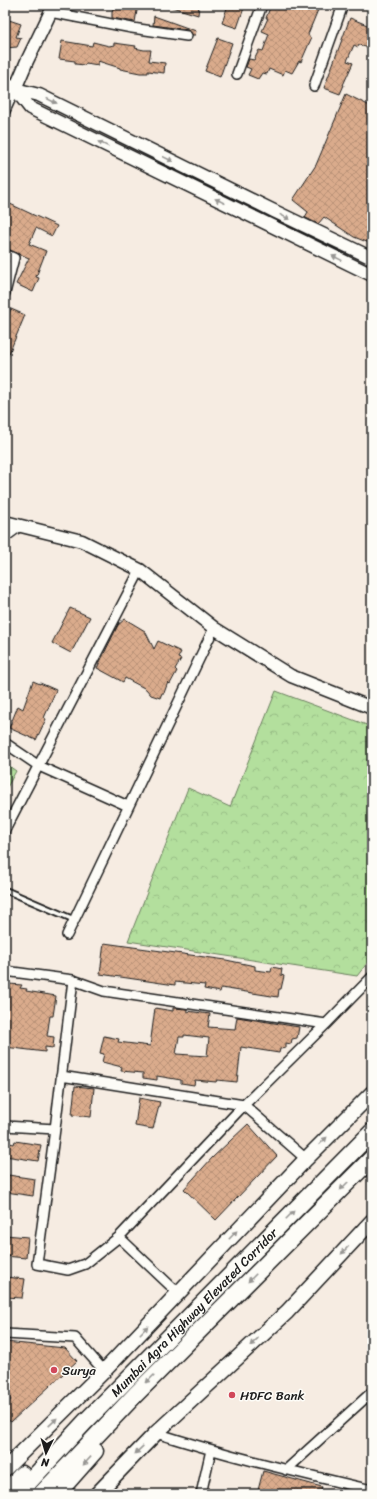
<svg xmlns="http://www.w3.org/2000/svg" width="377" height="1499" viewBox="0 0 377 1499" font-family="Sriracha,sans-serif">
  <defs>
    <pattern id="park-crowns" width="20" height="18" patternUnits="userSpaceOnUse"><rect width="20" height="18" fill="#b3df9d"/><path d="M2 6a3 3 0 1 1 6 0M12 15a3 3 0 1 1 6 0" fill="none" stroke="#99bf87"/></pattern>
    <pattern id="building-cross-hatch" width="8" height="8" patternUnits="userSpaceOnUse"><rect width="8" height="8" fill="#daab8c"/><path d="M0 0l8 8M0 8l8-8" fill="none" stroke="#ba9378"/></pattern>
  </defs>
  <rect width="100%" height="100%" fill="#f6ece2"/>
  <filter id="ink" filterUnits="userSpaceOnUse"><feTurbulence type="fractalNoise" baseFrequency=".025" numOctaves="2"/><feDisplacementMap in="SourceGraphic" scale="8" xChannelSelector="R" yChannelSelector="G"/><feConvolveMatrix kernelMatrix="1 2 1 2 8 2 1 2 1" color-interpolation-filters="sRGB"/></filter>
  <g filter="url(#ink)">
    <!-- park -->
    <path fill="url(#park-crowns)" stroke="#687e5c" d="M276 691 372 727V957L357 976 128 941 188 788 230 807Z
      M5 763 16 771 5 791Z"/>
    <!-- building -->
    <path fill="url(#building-cross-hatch)" stroke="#1c1c1c" fill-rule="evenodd" d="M115 5H138L135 22 112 18V11Z
      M173 5H199L198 15 172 7Z
      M228 5H245L237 28 222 23Z
      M271 5H320L308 34 311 39 301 62 299 61 292 73 285 70 283 75 269 69 267 74 262 73 258 79 248 75 251 69 246 67 249 59 254 60 259 50 263 51 269 34 262 31 268 18H266Z
      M154 16 196 31 195 35H193L188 30 153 25Z
      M350 18 372 27V49L359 45 358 47 354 45 347 61 353 63 343 85H344L340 94 324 88Z
      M6 19 21 24 16 37 21 38 17 47 5 48V26Z
      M218 38 232 43 220 77 205 71Z
      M62 41 92 46 93 42 109 46 114 45V43L136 46 135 48 144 50H151L149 61 165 63 164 73 148 71V73H140L120 69V68L98 61V65L86 63 85 65 75 64V61L59 59Z
      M346 94 372 107V244L354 237 324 217 318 224 306 218 305 217 308 212 293 200 316 165Z
      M8 203 57 226 52 236 36 228 29 244 46 251 36 277 39 278 33 292 16 284 29 258 5 248V211Z
      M11 309 25 315 5 363V322Z
      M70 608 90 617 71 653 52 643Z
      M125 619 145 631 154 649 158 641 181 652 178 658 181 659 175 669 177 671 170 684 168 682 164 693H162L160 698 151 695 146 689 125 678 123 682 97 668 118 625Z
      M33 681 40 684V683L56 690 44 718 46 719 36 740 9 728 18 706 23 709Z
      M104 943 226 960 255 966V970L271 972 272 967 282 969 281 975 284 976 281 989H279L278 997 221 988 220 992 204 989 205 985 175 982V985L100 974Z
      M9 984 22 985 20 988 27 989 26 991 56 996 53 1016H50L47 1036 54 1037 53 1048 45 1047V1052L5 1047V985H9Z
      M155 1008 173 1011V1008L187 1009V1011L210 1014 208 1027 235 1029 237 1017 299 1027 297 1038 292 1039 291 1044 286 1043V1048L280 1049 279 1053 241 1047 237 1082 217 1080 216 1082 195 1080 194 1085 181 1083V1080L157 1076V1080L143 1078V1073L121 1071 122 1067 102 1062 104 1054 100 1053 104 1036 119 1039 118 1042 150 1046ZM184 1035 209 1038 207 1056 176 1054 179 1037H184Z
      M75 1086 94 1088 91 1117 72 1115Z
      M139 1098 160 1102 153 1129 135 1126Z
      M248 1124 277 1156 216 1220 184 1189 212 1158Z
      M15 1141 41 1145 38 1161 5 1156V1142L14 1144Z
      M8 1175 35 1179 33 1196 6 1192Z
      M5 1235 28 1237 26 1258 5 1256Z
      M5 1277 25 1279 22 1298 5 1297Z
      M5 1342 65 1348 77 1361 11 1422 5 1418V1407L11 1400 6 1393 11 1386 5 1377Z
      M263 1471 322 1487 320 1494H257Z"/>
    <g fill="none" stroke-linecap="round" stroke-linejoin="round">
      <defs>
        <path id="lane" d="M5 890 75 920"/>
        <path id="street" d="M50 12 132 28 187 36
          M237 74 262 5
          M314 86 343 5
          M5 111 15 89
          M5 254 14 258 5 293
          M5 537 20 526
          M5 743 39 766 128 806
          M5 830 140 570
          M67 935 214 628
          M5 971 73 980 55 1129 5 1126
          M326 1024 372 977
          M61 1076 244 1105 326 1024 104 991 73 980
          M55 1129 37 1264 68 1270 85 1264 119 1237 244 1105 306 1159
          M119 1237 178 1293
          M5 1334 75 1338 104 1371
          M156 1433C228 1456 299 1473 372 1490
          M286 1470 372 1392
          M201 1494 211 1450"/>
        <path id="secondary" d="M5 82 15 89 30 108 372 275
          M15 89 39 95 274 211 372 258
          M15 89 27 61 54 5
          M5 522 82 541 140 570 214 628 291 676 372 708"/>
        <path id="primary" d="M5 1469 104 1371 306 1159 372 1093
          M97 1494 156 1433 287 1312 372 1221"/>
        <g id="highway">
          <path d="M5 1493 22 1474"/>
          <path id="s1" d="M18 1494 85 1422 372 1132"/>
          <path d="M41 1494 135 1395 372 1158"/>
          <path d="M57 1494 95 1451"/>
        </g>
      </defs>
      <!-- lane casing -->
      <use href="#lane" stroke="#1c1c1c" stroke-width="8"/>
      <!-- street casing -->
      <use href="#street" stroke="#1c1c1c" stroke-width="12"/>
      <!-- secondary casing -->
      <use href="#secondary" stroke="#1c1c1c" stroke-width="15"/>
      <!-- primary casing -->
      <use href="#primary" stroke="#1c1c1c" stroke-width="17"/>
      <!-- highway casing -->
      <use href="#highway" stroke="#1c1c1c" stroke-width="19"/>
      <!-- lane -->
      <use href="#lane" stroke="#fdfcf7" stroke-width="4.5"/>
      <!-- street -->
      <use href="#street" stroke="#fdfcf7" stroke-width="9"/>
      <!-- secondary -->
      <use href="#secondary" stroke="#fdfcf7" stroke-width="12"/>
      <!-- primary -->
      <use href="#primary" stroke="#fdfcf7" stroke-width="14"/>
      <!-- highway -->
      <use href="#highway" stroke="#fdfcf7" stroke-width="16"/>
    </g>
    <!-- one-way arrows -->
    <defs><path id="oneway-solid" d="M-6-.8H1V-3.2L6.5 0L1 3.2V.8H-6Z"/></defs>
    <g fill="#989794">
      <use href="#oneway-solid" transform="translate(52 101) rotate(26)"/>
      <use href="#oneway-solid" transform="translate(103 144) rotate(-154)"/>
      <use href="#oneway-solid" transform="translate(168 159) rotate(26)"/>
      <use href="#oneway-solid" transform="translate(220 201) rotate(-154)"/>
      <use href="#oneway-solid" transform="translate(285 217) rotate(26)"/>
      <use href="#oneway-solid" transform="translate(337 258) rotate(-154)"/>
      <use href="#oneway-solid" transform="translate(323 1141) rotate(-45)"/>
      <use href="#oneway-solid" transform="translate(344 1186) rotate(135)"/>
      <use href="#oneway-solid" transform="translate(290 1215) rotate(-45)"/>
      <use href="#oneway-solid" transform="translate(233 1235) rotate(-46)"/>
      <use href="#oneway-solid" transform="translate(345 1250) rotate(133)"/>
      <use href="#oneway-solid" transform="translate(252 1278) rotate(135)"/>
      <use href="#oneway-solid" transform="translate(144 1330) rotate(-46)"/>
      <use href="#oneway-solid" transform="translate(254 1342) rotate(137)"/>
      <use href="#oneway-solid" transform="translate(150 1379) rotate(135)"/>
      <use href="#oneway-solid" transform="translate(53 1422) rotate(-44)"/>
      <use href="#oneway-solid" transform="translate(139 1450) rotate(136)"/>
      <use href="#oneway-solid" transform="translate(87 1461) rotate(133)"/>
    </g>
  </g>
  <!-- markers -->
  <g fill="#d1495b" stroke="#fdfcf7" stroke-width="1.5">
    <circle cx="54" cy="1370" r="4"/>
    <circle cx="232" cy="1395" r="4"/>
  </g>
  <g text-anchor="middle" stroke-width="3" stroke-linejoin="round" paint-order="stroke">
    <!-- street labels -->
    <g font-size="13" fill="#1c1c1c" stroke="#fdfcf7">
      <text dy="5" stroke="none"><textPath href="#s1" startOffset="253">Mumbai Agra Highway Elevated Corridor</textPath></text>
    </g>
    <!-- poi labels -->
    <g font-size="13" fill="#1c1c1c" stroke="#fdfcf7" text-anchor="start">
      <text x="62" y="1375">Surya</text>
      <text x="240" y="1400">HDFC Bank</text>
    </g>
  </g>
  <!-- margin -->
  <rect width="377" height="1499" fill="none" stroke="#fdfcf7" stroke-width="20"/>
  <rect x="10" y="10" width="357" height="1479" fill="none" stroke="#1c1c1c" stroke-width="1.5" filter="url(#ink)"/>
  <!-- north arrow -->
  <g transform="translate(46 1453) rotate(185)" stroke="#fdfcf7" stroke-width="3" paint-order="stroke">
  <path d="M0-3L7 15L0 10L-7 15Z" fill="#1c1c1c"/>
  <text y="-6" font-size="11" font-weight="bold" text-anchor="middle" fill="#1c1c1c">N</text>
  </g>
</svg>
